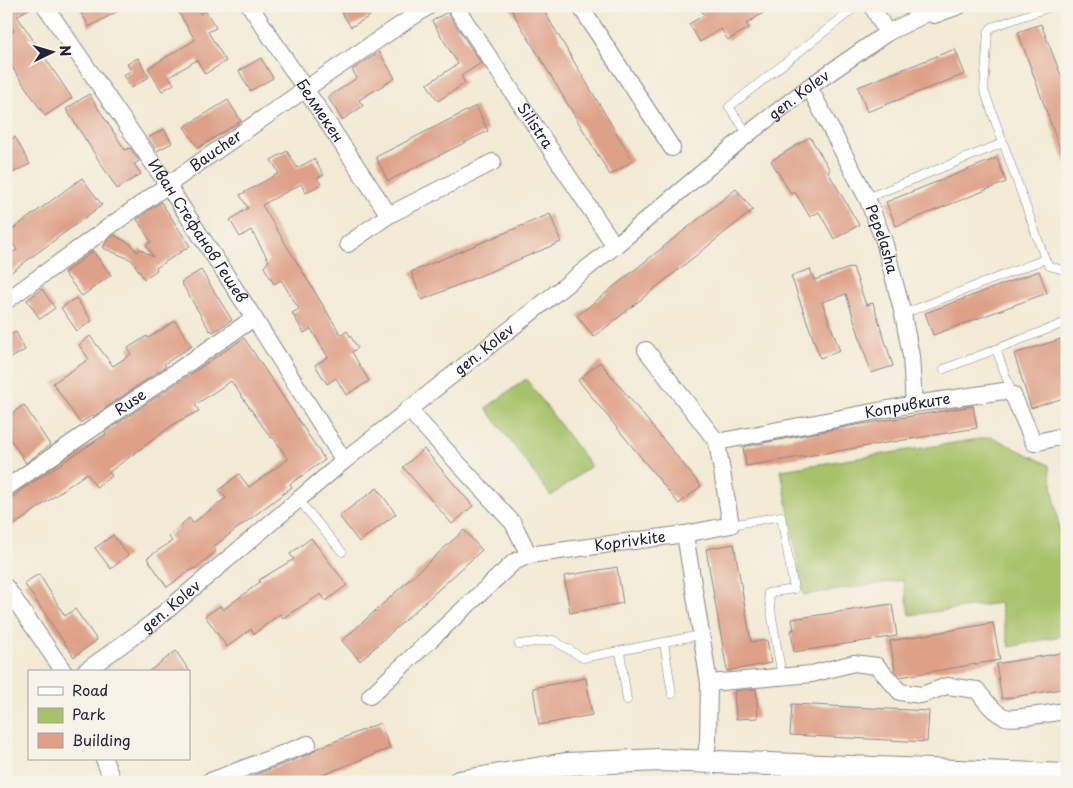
<svg xmlns="http://www.w3.org/2000/svg" width="1073" height="788" viewBox="0 0 1073 788" font-family="'Playpen Sans',sans-serif">
  <rect width="100%" height="100%" fill="#f7f3e8"/>
  <filter id="ink" filterUnits="userSpaceOnUse"><feTurbulence type="fractalNoise" baseFrequency=".02" numOctaves="2"/><feDisplacementMap in="SourceGraphic" scale="10" xChannelSelector="R" yChannelSelector="G"/><feConvolveMatrix kernelMatrix="1 2 1 2 8 2 1 2 1" color-interpolation-filters="sRGB"/></filter>
  <filter id="wash" filterUnits="userSpaceOnUse"><feTurbulence type="fractalNoise" baseFrequency=".0096" numOctaves="4" result="noise"/><feDisplacementMap in="SourceGraphic" scale="20" xChannelSelector="R" yChannelSelector="G"/><feGaussianBlur stdDeviation="1.12" result="paint"/><feColorMatrix in="noise" values="0 0 0 0 0 0 0 0 0 0 0 0 0 0 0 0 0 1.4 0 .05"/><feComposite in="paint" operator="in"/></filter>
  <g filter="url(#wash)">
    <rect width="100%" height="100%" fill="#f2ead4"/>
    <!-- green -->
    <path fill="#a7c36a" stroke="#647252" d="M526 379 591 466 551 496 486 408Z
      M992 437 1049 465 1067 578V635L1009 647 1000 603 910 615 903 580 804 595 781 470Z"/>
    <g id="blocks">
      <!-- building -->
      <path fill="#dea087" d="M6 6H33L17 16 72 98 45 116 6 58V37L14 31 8 21 6 22Z
        M78 6H127L89 27Z
        M175 6H195L200 14 205 10 216 28 208 32 226 61 205 74 197 60 169 77 174 84 162 91 148 68 195 40Z
        M337 6H364L370 16 351 27Z
        M509 6H541L633 161 610 175Z
        M698 6H774L746 24 749 28 728 40 721 29 700 42 689 24 704 15Z
        M447 12 481 63 461 76 465 83 438 101 427 84 458 64 432 21Z
        M1041 24 1067 91V163H1065L1018 32Z
        M955 49 965 74 867 112 858 87Z
        M379 52 395 78 359 100 363 106 342 120 328 97 357 78 352 70Z
        M138 58 149 77 131 88 123 75 131 71 127 64Z
        M261 58 273 78 250 91 239 71Z
        M89 94 125 150 130 148 139 161 134 164 141 174 117 189 66 109Z
        M228 100 241 121 198 148 184 127Z
        M476 106 488 131 388 181 376 157Z
        M164 129 172 143 157 151 148 138Z
        M15 137 30 164 6 176V142Z
        M810 137 830 170 828 172 859 225 834 239 819 212 810 217 795 192 791 194 771 161Z
        M287 151 297 168 314 159 324 175 317 178 321 184 306 193 301 184 262 205 341 335 347 331 358 348 352 352 369 381 346 395 336 378 327 384 315 365 328 357 311 329 304 333 292 313 299 309 281 280 274 284 264 267 269 261 251 230 240 237 230 220 248 208 240 195 279 173 271 160Z
        M997 158 1006 182 896 226 886 202Z
        M82 178 102 205 6 276V256L17 250 6 234Z
        M736 189 753 210 594 337 577 316Z
        M161 202 190 246 156 268 157 270 144 279 132 260 103 248 107 240 114 235 132 245 137 252 140 249 153 257 146 245 151 242 137 219Z
        M550 214 561 242 422 300 411 272Z
        M93 251 111 275 82 296 64 273Z
        M853 267 866 305 873 303 893 366 871 373 846 294 822 302 840 351 820 358 791 276 810 269 814 280Z
        M201 270 232 320 213 332 211 330 210 331 181 282Z
        M1039 271 1047 293 933 335 925 313Z
        M42 289 55 308 40 319 27 300Z
        M76 298 92 321 77 331 61 308Z
        M175 321 192 346 164 364 166 366 94 416 93 415 80 423 53 383 89 359 79 345 90 336 113 366 131 354 128 348 147 336 148 338Z
        M16 332 25 350 6 361V337Z
        M244 338 325 460 290 484 292 487 213 547 216 551 195 569 194 568 167 587 147 558 172 541 168 536 189 518 193 523 226 498 219 490 239 474 249 487 288 459 273 437 271 438 231 381 195 405 199 411 177 422 109 472 112 476 96 487 87 473 13 526 6 517V502L24 488 106 434 105 432Z
        M1064 338 1067 347V397L1031 408 1014 354Z
        M600 362 701 486 679 504 578 380Z
        M24 405 50 445 26 463 6 433V417Z
        M973 406 977 428 746 466 743 447 851 426Z
        M424 449 473 506 452 524 403 467Z
        M377 488 396 514 359 542 339 516Z
        M464 530 482 550 360 661 342 641Z
        M113 535 128 555 111 569 95 548Z
        M311 538 347 585 326 601 321 594 283 618 280 614 254 634 251 629 227 647 205 616 220 606 223 610 260 582 259 580 294 559 290 554Z
        M734 544 751 642 767 640 771 663 727 671 706 549Z
        M617 567 623 603 570 613 564 576Z
        M39 574 65 616 75 609 97 640 74 657 24 583Z
        M892 604 897 636 794 652 791 630H794L792 619Z
        M993 623 1000 660 900 677 895 671 890 641Z
        M176 651 190 672H148Z
        M1067 652V688L1002 699 996 664Z
        M586 678 592 715 539 725 533 688Z
        M756 689 758 718 736 719 734 691Z
        M792 704 929 711 927 742 790 735Z
        M380 723 390 748 305 782H237L312 753 316 749Z"/>
    </g>
  </g>
  <g filter="url(#ink)">
    <use href="#blocks" fill-opacity="0" stroke="#8a8688" stroke-width="1"/>
    <g fill="none" stroke-linecap="round" stroke-linejoin="round">
      <defs>
        <path id="service" d="M1053 6 992 27 988 32 984 90 1045 259 1049 266 1067 271
          M748 134 729 107 857 6
          M867 198 1003 143
          M903 314 1045 259
          M996 349 1012 393
          M944 369 1067 322
          M298 499 342 552
          M731 525 781 516 794 589 768 593 782 677
          M664 643 672 694
          M519 644 553 640 583 658 700 635
          M620 651 627 700"/>
        <g id="minor">
          <path id="s1" d="M45 6 167 184 254 318 344 461"/>
          <path id="s2" d="M250 6 389 215"/>
          <path id="s3" d="M455 6 615 246"/>
          <path d="M580 6 672 148"/>
          <path d="M872 6 887 33"/>
          <path d="M934 15 959 6"/>
          <path id="s4" d="M809 87 867 198 884 241 903 314 911 356 914 404"/>
          <path d="M348 244 389 215 493 162"/>
          <path id="s5" d="M6 301C145 200 285 101 429 6"/>
          <path id="s6" d="M717 442 914 404 1004 391 1013 395 1034 443 1067 435"/>
          <path id="s7" d="M6 488 254 318"/>
          <path d="M685 534 709 683 708 741 705 762"/>
          <path id="s8" d="M529 555 685 534 731 525 717 442 646 350"/>
          <path d="M6 587 64 672"/>
          <path id="s9" d="M84 672 152 623 344 461 615 246 748 134 809 87 887 33 942 6"/>
          <path d="M709 683 812 674 854 663 877 666 900 692 921 695 947 686 977 690C984 699 993 713 1005 717 1015 720 1054 712 1067 711"/>
          <path d="M370 696 514 562 529 555 513 523 408 409"/>
          <path d="M104 759 113 782"/>
          <path d="M208 782 308 744"/>
        </g>
        <path id="secondary" d="M459 782 566 764 660 760 1067 775"/>
      </defs>
      <!-- service casing -->
      <use href="#service" stroke="#8a8688" stroke-width="9"/>
      <!-- minor casing -->
      <use href="#minor" stroke="#8a8688" stroke-width="18"/>
      <!-- secondary casing -->
      <use href="#secondary" stroke="#8a8688" stroke-width="24"/>
      <!-- service -->
      <use href="#service" stroke="#fff" stroke-width="8"/>
      <!-- minor -->
      <use href="#minor" stroke="#fff" stroke-width="16"/>
      <!-- secondary -->
      <use href="#secondary" stroke="#fff" stroke-width="22"/>
    </g>
  </g>
  <g text-anchor="middle" stroke-width="4" stroke-linejoin="round" paint-order="stroke">
    <!-- street labels -->
    <g font-size="15" fill="#22223b" stroke="#f7f3e8">
      <text dy="5" stroke="none"><textPath href="#s9" startOffset="919">gen. Kolev</textPath></text>
      <text dy="5" stroke="none"><textPath href="#s2" startOffset="126">Белмекен</textPath></text>
      <text dy="5" stroke="none"><textPath href="#s3" startOffset="144">Silistra</textPath></text>
      <text dy="5" stroke="none"><textPath href="#s5" startOffset="258">Baucher</textPath></text>
      <text dy="5" stroke="none"><textPath href="#s1" startOffset="272">Иван Стефанов Гешев</textPath></text>
      <text dy="5" stroke="none"><textPath href="#s4" startOffset="169">Pepelasha</textPath></text>
      <text dy="5" stroke="none"><textPath href="#s9" startOffset="514">gen. Kolev</textPath></text>
      <text dy="5" stroke="none"><textPath href="#s7" startOffset="151">Ruse</textPath></text>
      <text dy="5" stroke="none"><textPath href="#s6" startOffset="194">Копривките</textPath></text>
      <text dy="5" stroke="none"><textPath href="#s8" startOffset="102">Koprivkite</textPath></text>
      <text dy="5" stroke="none"><textPath href="#s9" startOffset="109">gen. Kolev</textPath></text>
    </g>
  </g>
  <!-- margin -->
  <rect width="1073" height="788" fill="none" stroke="#f7f3e8" stroke-width="25"/>
  <!-- legend -->
  <rect x="28" y="670" width="162" height="90" fill="#f7f3e8" stroke="#a29fa3"/>
  <rect x="38" y="687" width="25" height="8" fill="#ffffff" stroke="#a29fa3"/>
  <text x="72" y="696" font-size="15" fill="#22223b">Road</text>
  <rect x="38" y="708" width="25" height="15" fill="#a7c36a" stroke="#a29fa3"/>
  <text x="72" y="720" font-size="15" fill="#22223b">Park</text>
  <rect x="38" y="733" width="25" height="15" fill="#dea087" stroke="#a29fa3"/>
  <text x="72" y="746" font-size="15" fill="#22223b">Building</text>
  <!-- north arrow -->
  <g transform="translate(52 52) rotate(85)" stroke="#f7f3e8" stroke-width="4" paint-order="stroke">
  <path d="M0-4L9 19L0 12L-9 19Z" fill="#22223b"/>
  <text y="-8" font-size="14" font-weight="bold" text-anchor="middle" fill="#22223b">N</text>
  </g>
</svg>
